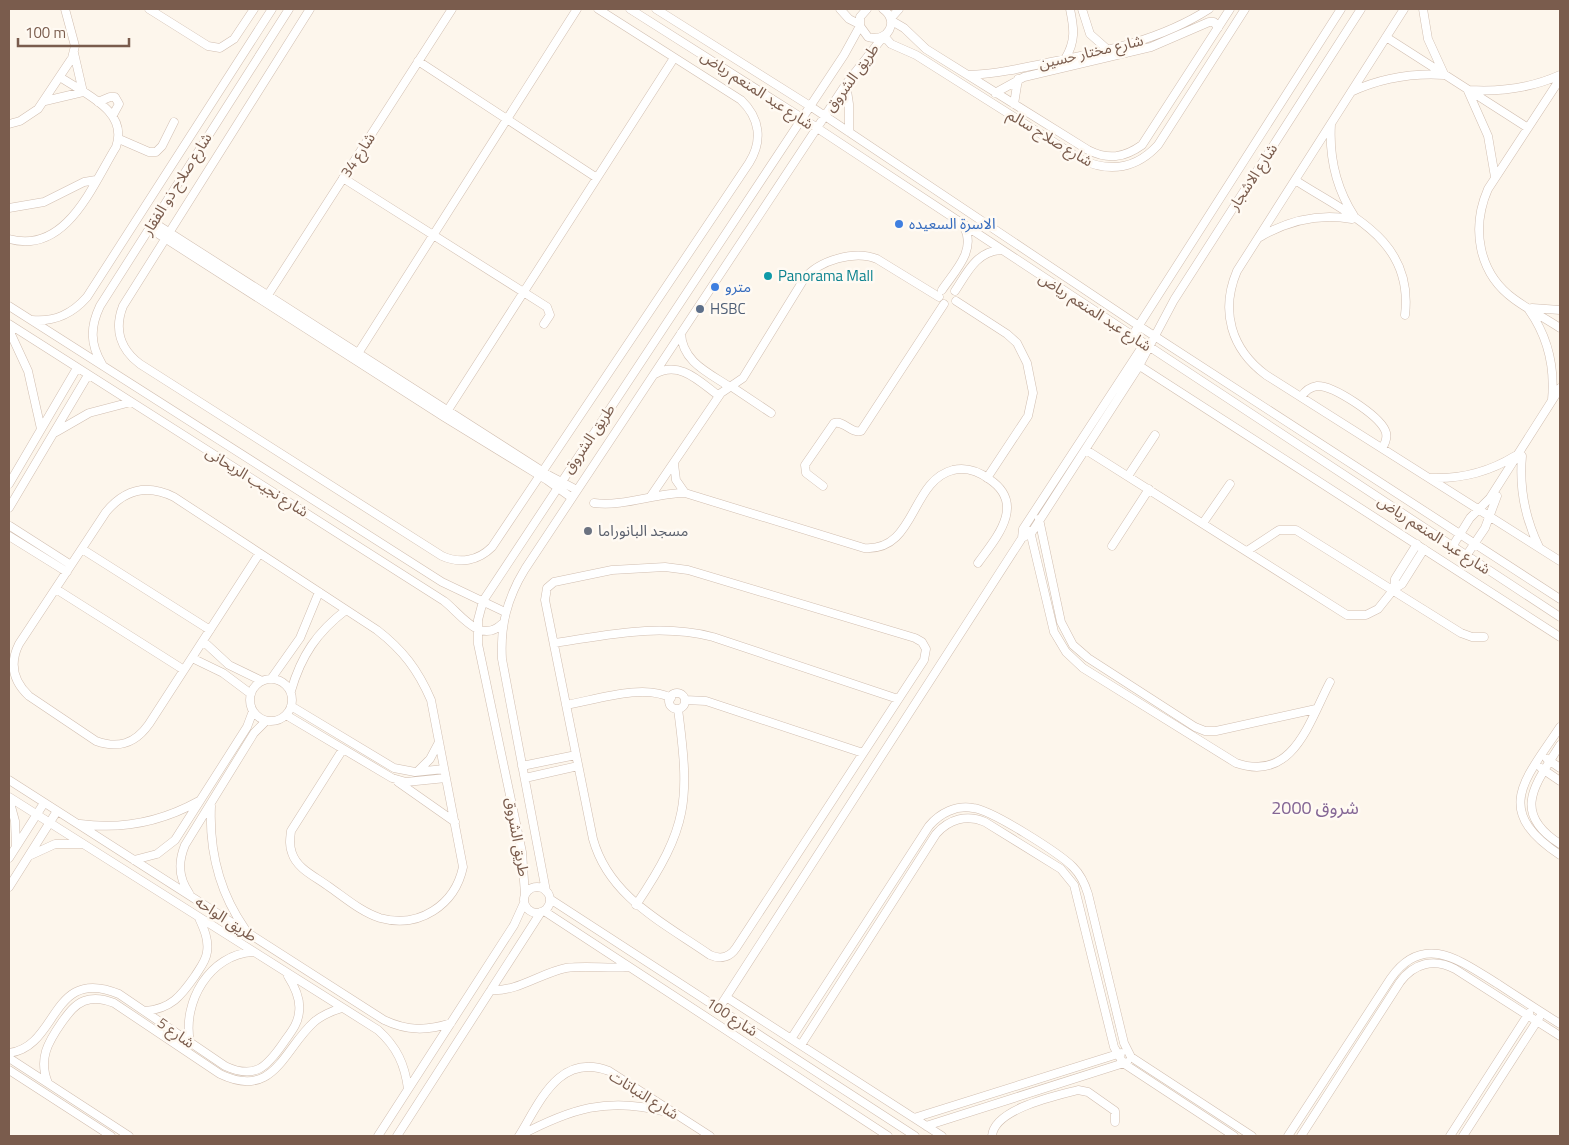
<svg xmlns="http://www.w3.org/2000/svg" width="1569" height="1145" viewBox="0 0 1569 1145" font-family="'Titillium Web','Noto Sans Arabic',sans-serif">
  <rect width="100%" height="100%" fill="#fdf6ec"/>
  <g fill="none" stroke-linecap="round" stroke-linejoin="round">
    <defs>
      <path id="minor" d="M149 9 208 46 220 48 234 39 254 9
        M310 9 123 306C114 329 120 349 140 364L442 556C460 564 478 561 492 547L749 163C763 141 760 118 741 100L598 9
        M630 9 802 118 1560 617
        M656 9 810 106 1139 326 1560 599
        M840 9 849 19 859 24
        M867 9 860 17V26L868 37C888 43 900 21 883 9
        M1082 9 1090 34 1107 49
        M1404 9 1237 271C1220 311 1231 349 1266 375L1560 561
        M1423 9 1428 39 1444 74
        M891 18 899 9
        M892 21 904 28 926 49 1088 150C1108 160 1124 158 1142 145L1230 9
        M884 36 891 44 916 55 1082 160C1111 173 1137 168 1158 145L1245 9
        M1386 37 1528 128
        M1065 59C1076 41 1074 28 1070 9
        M418 61 597 178
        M968 75C996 74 1023 68 1051 62 1106 51 1161 40 1209 9
        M1560 79 1488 189C1471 228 1478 273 1514 299 1529 310 1545 318 1560 328
        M846 84 849 104V132
        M1469 90C1501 92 1531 88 1560 75
        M1468 91 1488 136 1495 177
        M1351 92C1381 78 1411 73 1444 75
        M995 93 1024 77 1151 47 1209 22H1214L1218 28
        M45 101 83 92 74 53
        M98 102 110 97H115L119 104 113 115
        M1014 104 1018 79
        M9 124 20 121 38 109 72 58 75 46 65 9
        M1331 124C1329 157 1336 188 1354 216
        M119 139 149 152H156L162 146 174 122
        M343 178 547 307 550 315 544 324
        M1295 180C1349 215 1414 239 1405 315
        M9 208 44 202 84 182 96 180
        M153 222 550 476 577 490
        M149 228 444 417 547 480 572 498
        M1260 237C1289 220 1319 213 1352 219
        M9 239C66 255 92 186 116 147 129 111 85 94 60 77
        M942 290C954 272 977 250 964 227
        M955 291C967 273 976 252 1000 250
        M266 298 452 9
        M956 301 1007 334 1017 343 1027 363 1033 393 1028 416 987 478
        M9 306 442 582 505 612
        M1532 308 1560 310
        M1529 310C1548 337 1555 368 1552 400
        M32 320C55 322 72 314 87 297L272 9
        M9 324 444 601C461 614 480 645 502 624
        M9 330 28 371 41 429
        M681 333C682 362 709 373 730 387
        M1132 336 1341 9
        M357 355 577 9
        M1135 363 1560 637
        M102 364C90 344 90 327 100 306L289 9
        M655 374C680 360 700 382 719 396
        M732 387 771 413
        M1301 397C1305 391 1310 387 1317 386 1333 385 1378 415 1385 430 1388 436 1386 442 1382 448
        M446 413 674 58
        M56 432 89 413 131 402
        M1086 450 1347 615H1366L1378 609 1394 589 1402 584 1424 549
        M1522 456C1519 489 1525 518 1539 547
        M674 464 676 480 685 493
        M1128 476 1155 435
        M1431 478C1461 479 1489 472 1515 456
        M9 484 77 368
        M823 486 806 473 805 465 834 423C844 420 851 434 861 431L944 304
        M651 496 721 393 743 378 804 279C819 260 855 250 877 259L939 297
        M594 503C624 507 655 493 685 493L864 548C916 552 910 481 953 470 966 467 978 471 989 479 1027 504 996 538 978 563
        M9 508 88 375
        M1039 519 1061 622 1073 645 1088 658 1195 727 1205 731H1216L1316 709
        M1203 523 1230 484
        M10 526 71 565
        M1030 531 1054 632 1066 652 1083 668 1236 763C1293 783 1309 722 1330 682
        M9 536 67 572
        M1022 538 1032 532 1139 366 1174 300 1361 9
        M1112 546 1149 489
        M1452 547 1470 518 1490 498 1560 388
        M82 549 210 630
        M1247 551 1279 530H1296L1461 633 1472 637H1484
        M259 554 149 724C135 744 118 749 96 741L29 696C13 681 9 664 19 644L106 512C125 489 148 484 174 497L377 630C403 650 418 670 431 700L463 867C455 905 419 929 380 918 361 912 344 897 328 886 316 877 297 869 292 853 289 846 290 839 291 831L343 749
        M1466 556 1485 528 1497 496
        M665 567 688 570 915 638 922 642 926 649 924 660 736 948C730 957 721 960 710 955 664 923 609 897 593 839L545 600 547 588 554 582 612 570Z
        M56 589 184 670
        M1394 589 1395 579 1417 544
        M203 641 229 665 262 681
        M554 643C608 635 659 623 713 637L898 699
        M192 658 223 673 251 694
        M250 700a21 21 0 1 1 42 0a21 21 0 1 1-42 0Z
        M271 679 300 638 319 592
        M291 691C301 656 317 632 346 610
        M669 701a8 8 0 1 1 16 0a8 8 0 1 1-16 0Z
        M685 700 706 701 863 753
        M566 705C595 700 644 683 671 698
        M291 706 394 768 415 772 444 769
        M286 715 392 778 406 782 446 778
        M1560 727C1525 780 1492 810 1560 855
        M1560 745C1536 784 1510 812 1560 844
        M1547 759 1560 768
        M522 766 576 755
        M1541 768 1560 781
        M418 771 430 759 439 742
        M525 778 578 766
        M9 780 384 1020C407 1031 427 1031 451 1023
        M398 782 455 822
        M9 797 378 1030C397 1047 405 1065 408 1089
        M9 799 15 821 16 846
        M211 806C209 852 219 892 245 929
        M80 824C123 830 161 822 199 801
        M31 855 55 844H82
        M9 858 44 803
        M134 860 157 854 175 840 247 727 253 711
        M9 887 57 811
        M524 900a13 13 0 1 1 26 0a13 13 0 1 1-26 0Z
        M546 891 502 659C500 626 507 598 525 569L846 84 883 37
        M189 893C178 877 178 862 185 845L254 733 266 721
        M525 895 522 852 478 644V620L483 601 844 55 860 26
        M550 899 915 1136
        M636 905C689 826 690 801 678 709
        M544 911 888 1136
        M491 990C517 992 541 973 566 968 587 965 608 969 629 967
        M726 997 942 1136
        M719 1008 1022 538 1023 529 1144 344
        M145 1011C171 1009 181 996 195 976 200 968 206 961 207 952 209 940 204 929 199 918
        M791 1039 929 826C940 813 956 805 973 808 992 810 1059 853 1073 867 1080 874 1085 884 1088 894L1124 1043 1131 1057 1252 1136
        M190 1042C182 1002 210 954 253 952
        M801 1045 936 834C949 819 967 814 985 822L1061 869 1074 885 1114 1047 1123 1063 1234 1136
        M9 1053C59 1047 50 965 119 994L225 1066C255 1080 267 1067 284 1042 291 1032 298 1024 299 1012 301 999 295 987 288 976
        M9 1058 129 1136
        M9 1070 111 1136
        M48 1083C38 1059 48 1042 62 1022 68 1014 74 1005 84 1001 94 997 104 999 114 1003L220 1074C274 1100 283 1050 314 1022 322 1015 332 1011 342 1008
        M914 1118 1121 1053
        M926 1126 1127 1062
        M378 1136 514 925 524 903
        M397 1136 541 912
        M519 1136C540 1102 559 1052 609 1071L710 1136
        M519 1136C570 1109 608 1096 666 1112
        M992 1136C994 1109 1055 1096 1078 1090L1088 1092 1115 1111V1122
        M1288 1136 1391 978C1424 931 1462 962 1498 984 1519 998 1540 1011 1560 1024
        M1301 1136 1400 982C1414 963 1434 958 1455 969L1560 1036
        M1450 1136 1529 1013
        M1463 1136 1539 1018"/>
    </defs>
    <!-- minor casing -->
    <use href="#minor" stroke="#d1beb0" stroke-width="9"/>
    <!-- minor -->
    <use href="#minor" stroke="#fff" stroke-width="8"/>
  </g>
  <!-- markers -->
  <g fill="#3f7fe0" stroke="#fffaf3" stroke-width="2">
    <circle cx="899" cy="224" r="5"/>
    <circle cx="715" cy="287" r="5"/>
  </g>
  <circle fill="#0f9aa8" stroke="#fffaf3" stroke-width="2" cx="768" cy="276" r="5"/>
  <circle fill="#5c6f8a" stroke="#fffaf3" stroke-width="2" cx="700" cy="309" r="5"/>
  <circle fill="#6b7280" stroke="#fffaf3" stroke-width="2" cx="588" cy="531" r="5"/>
  <g text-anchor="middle" stroke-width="5" stroke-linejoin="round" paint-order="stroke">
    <!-- street labels -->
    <g font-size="15" fill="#7a5c4d" stroke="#fffaf3">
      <text transform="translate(1091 52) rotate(-13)" y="5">شارع مختار حسين</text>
      <text transform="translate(852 78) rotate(-54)" y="5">طريق الشروق</text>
      <text transform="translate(757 90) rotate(33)" y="5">شارع عبد المنعم رياض</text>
      <text transform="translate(1050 138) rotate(31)" y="5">شارع صلاح سالم</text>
      <text transform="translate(358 155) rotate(-57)" y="5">شارع 34</text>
      <text transform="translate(1253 177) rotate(-57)" y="5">شارع الاشجار</text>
      <text transform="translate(177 184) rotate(-58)" y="5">شارع صلاح ذو الفقار</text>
      <text transform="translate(1095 312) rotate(33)" y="5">شارع عبد المنعم رياض</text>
      <text transform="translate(589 439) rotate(-56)" y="5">طريق الشروق</text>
      <text transform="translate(257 482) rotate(32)" y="5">شارع نجيب الريحانى</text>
      <text transform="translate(1434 535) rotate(33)" y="5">شارع عبد المنعم رياض</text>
      <text transform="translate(517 837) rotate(80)" y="5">طريق الشروق</text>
      <text transform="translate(226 919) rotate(33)" y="5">طريق الواحه</text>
      <text transform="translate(732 1017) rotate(33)" y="5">شارع 100</text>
      <text transform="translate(176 1033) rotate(35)" y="5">شارع 5</text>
      <text transform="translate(644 1095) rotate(32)" y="5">شارع النباتات</text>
    </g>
    <!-- shop labels -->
    <g font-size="15" fill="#366cbe" stroke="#fffaf3" text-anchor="start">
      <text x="909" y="229">الاسرة السعيده</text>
      <text x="725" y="292">مترو</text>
    </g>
    <!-- culture labels -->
    <g font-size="15" fill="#0d838f" stroke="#fffaf3" text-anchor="start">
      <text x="778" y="281">Panorama Mall</text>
    </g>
    <!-- service labels -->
    <g font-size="15" fill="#4e5e75" stroke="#fffaf3" text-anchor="start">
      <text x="710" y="314">HSBC</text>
    </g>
    <!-- worship labels -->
    <g font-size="15" fill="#5b616d" stroke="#fffaf3" text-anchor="start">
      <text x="598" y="536">مسجد البانوراما</text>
    </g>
    <!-- quarter labels -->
    <g font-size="18" fill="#846695" stroke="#fffaf3">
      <text x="1315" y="814">شروق 2000</text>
    </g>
  </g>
  <!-- border -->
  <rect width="1569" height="1145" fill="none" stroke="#7a5c4d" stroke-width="20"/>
  <!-- scale -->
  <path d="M18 38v8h111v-8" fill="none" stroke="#7a5c4d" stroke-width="2.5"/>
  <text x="25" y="38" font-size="15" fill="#7a5c4d" stroke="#fffaf3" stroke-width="4" paint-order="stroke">100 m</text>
</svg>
